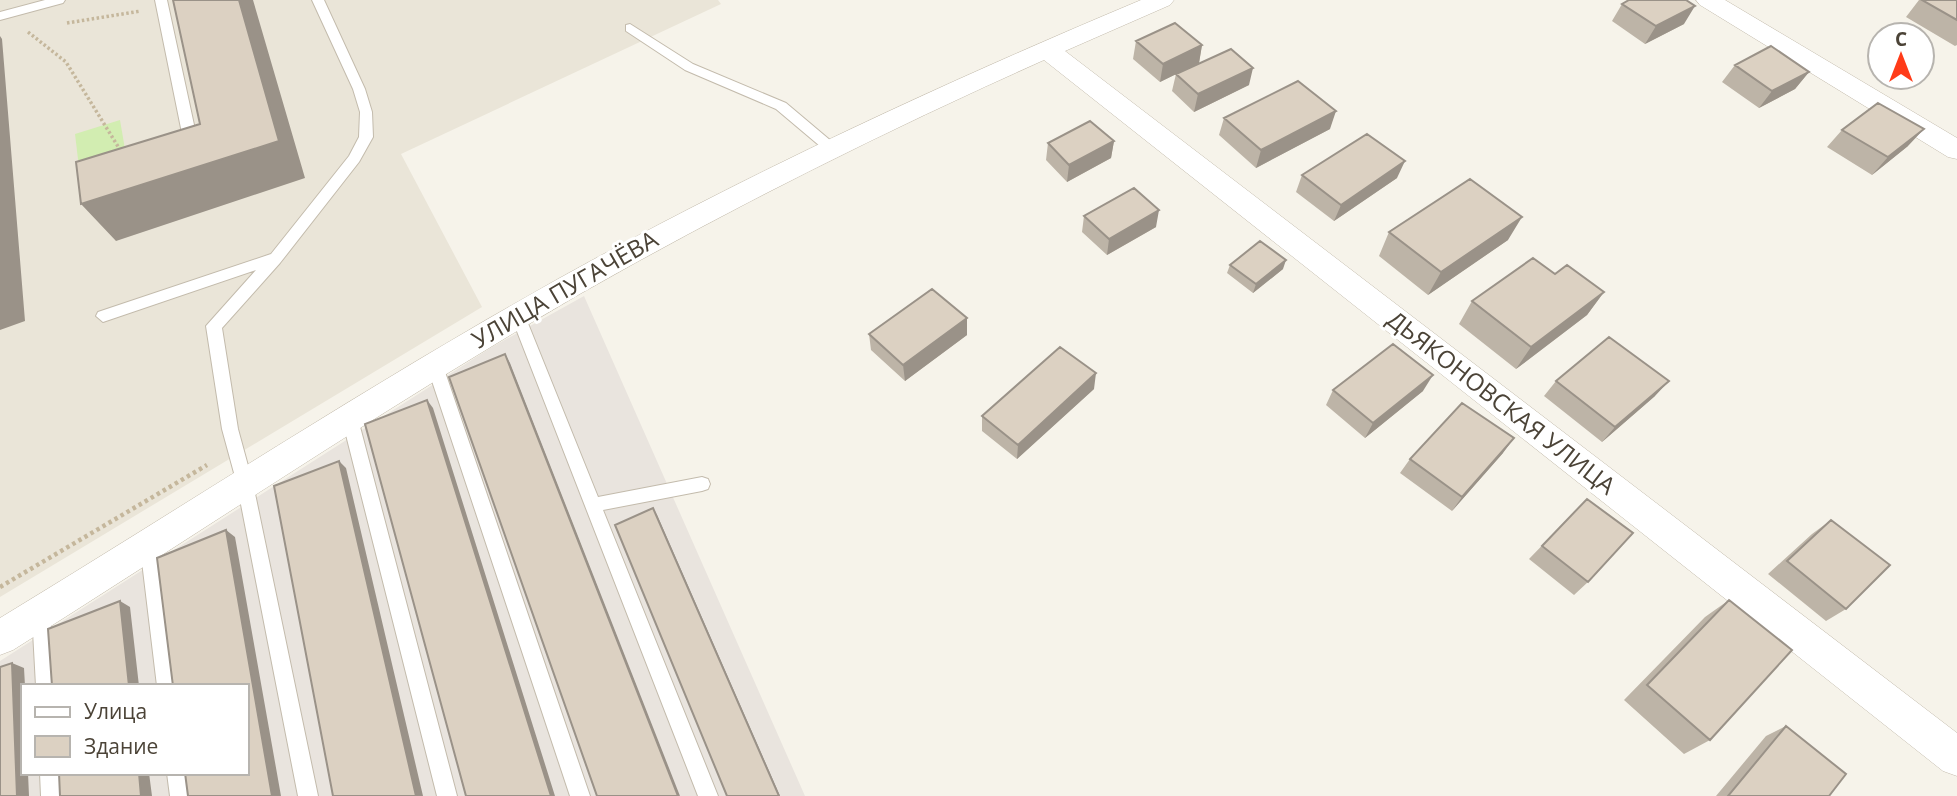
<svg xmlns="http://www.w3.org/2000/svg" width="1957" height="796" viewBox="0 0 1957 796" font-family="'Open Sans',sans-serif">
  <rect width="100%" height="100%" fill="#f6f3ea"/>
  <!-- residential -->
  <path fill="#eae5d8" d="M0 0H718L721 4 401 154 482 307 0 597Z"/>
  <!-- industrial -->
  <path fill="#e9e4de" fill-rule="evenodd" d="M584 296 805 796H0V661L492 347ZM23 686H247V773H23Z"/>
  <!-- green -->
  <path fill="#d2edb1" d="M120 120 127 161 80 176 75 134Z"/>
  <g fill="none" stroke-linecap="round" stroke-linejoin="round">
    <defs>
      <path id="service" d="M45 0H65L63 3 0 20V12Z
        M155 0H167L199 148 192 153 185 148Z
        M312 0H324L365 89 372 112 373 137 359 162 280 263 222 328 238 429 253 484 318 796H298L237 484 222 429 206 326 256 270 103 322 96 316 98 312 271 254 349 156 359 137 360 112 353 89Z
        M630 24 693 64 786 103 837 146V152H827L776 109 685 70 626 31V25Z
        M518 310 525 316 598 497 702 477 708 479 710 484 708 489 702 491 603 510 718 796H698L511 316Z
        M435 360 440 362 443 366 590 796H570L427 366 430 362Z
        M350 412 356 414 358 419 457 796H437L342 419 344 414Z
        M149 537 155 540 158 545 175 686H157L140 545 143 540Z
        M41 605 47 607 50 613 54 686H36L32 613 35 607Z
        M40 773H60L61 796H41Z
        M167 773H187L190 796H170Z"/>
      <path id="minor" d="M1141 0H1174L1170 5 1065 51 1957 733V776L1943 771 1044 60C885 131 729 209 578 295 406 395 241 505 73 612L13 650 0 655V618C186 505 368 385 558 279 747 174 943 83 1141 0Z
        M1696 0H1725L1957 138V159L1948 157 1700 5Z"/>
    </defs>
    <!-- service casing -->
    <use href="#service" stroke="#c3bbac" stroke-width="2"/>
    <!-- minor casing -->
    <use href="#minor" stroke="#c3bbac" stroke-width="1"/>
    <!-- path-far1 -->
    <path stroke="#c5b79c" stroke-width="3.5" stroke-dasharray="2.5 2.5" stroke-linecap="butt" d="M67 23 141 11
      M28 32 66 62 122 153"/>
    <!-- path -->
    <path stroke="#c5b79c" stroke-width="4.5" stroke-dasharray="3.5 3.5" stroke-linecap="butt" d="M0 587 207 465"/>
    <!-- service -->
    <use href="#service" fill="#fff" fill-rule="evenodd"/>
    <!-- minor -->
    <use href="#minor" fill="#fff" fill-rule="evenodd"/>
  </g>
  <!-- wall -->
  <path fill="#bdb4a7" d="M1919 0H1957V45L1955 46 1906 17Z
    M1622 4 1684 24 1645 44 1612 21Z
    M1136 41 1202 45 1199 63 1181 71 1249 85 1194 112 1172 91 1176 74 1160 82 1133 59Z
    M1735 65 1809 72 1795 89 1759 108 1722 82Z
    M1224 118 1330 129 1256 168 1219 135Z
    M1842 130 1908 146 1872 175 1827 147Z
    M1114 141 1111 158 1067 182 1046 160 1048 143Z
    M1302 175 1397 178 1334 221 1296 192Z
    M1084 216 1156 227 1107 255 1082 232Z
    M1389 232 1508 240 1428 295 1379 256Z
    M1230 265 1283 269 1253 293 1227 273Z
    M1555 274 1604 292 1587 315 1516 369 1459 324 1472 301Z
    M869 334 967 335 905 381 871 350Z
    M1556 381 1655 396 1602 442 1544 396Z
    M1094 389 1017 459 982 431V416Z
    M1333 390 1423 391 1365 438 1326 405Z
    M1503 453 1452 511 1400 473 1410 459Z
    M1587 499 1588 582 1574 595 1529 559Z
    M1831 520 1846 609 1826 621 1768 574 1812 534Z
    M1729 600 1710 740 1684 754 1624 700 1705 617Z
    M1786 726 1829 796H1716L1766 736Z"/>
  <!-- shaded-wall -->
  <path fill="#9a9288" d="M239 0H253L305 178 116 241 81 204 279 141Z
    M1695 6 1684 24 1645 44 1656 26Z
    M0 36 2 39 25 321 0 330Z
    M1202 45 1199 63 1160 82 1163 64Z
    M1253 68 1249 85 1194 112 1198 94Z
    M1809 72 1795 89 1759 108 1772 91Z
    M1336 111 1330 129 1256 168 1261 150Z
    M1924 129 1908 146 1872 175 1888 157Z
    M1114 141 1111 158 1067 182 1069 165Z
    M1405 161 1397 178 1334 221 1341 205Z
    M1159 210 1156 227 1107 255 1109 239Z
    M1522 217 1508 240 1428 295 1441 272Z
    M1286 260 1283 269 1253 293 1256 284Z
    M1604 292 1587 315 1516 369 1531 347Z
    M967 318V335L905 381 903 365Z
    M505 354 510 363 680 796H678Z
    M1096 373 1094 389 1017 459 1018 445Z
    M1433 375 1423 391 1365 438 1373 423Z
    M1669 381 1655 396 1602 442 1615 427Z
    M427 400 433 408 555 796H551Z
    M1514 438 1503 453 1452 511 1462 497Z
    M339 461 346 468 423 796H416Z
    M653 508 657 515 780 796H779Z
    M226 530 235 537 281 796H272Z
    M120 601 130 607 139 686H129Z
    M12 663 24 668 25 686H23V773H28L29 796H17Z
    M139 773H149L152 796H141Z"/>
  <!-- building -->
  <path fill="#dcd1c2" stroke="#9a9288" stroke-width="2" d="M173 0H239L279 141 81 204 76 162 200 124Z
    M1629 0H1686L1695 6 1656 26 1622 4Z
    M1922 0H1957V20Z
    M1175 23 1202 45 1163 64 1136 41Z
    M1771 46 1809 72 1772 91 1735 65Z
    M1231 49 1253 68 1198 94 1176 74Z
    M1298 81 1336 111 1261 150 1224 118Z
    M1878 103 1924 129 1888 157 1842 130Z
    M1090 121 1114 141 1069 165 1048 143Z
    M1367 134 1405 161 1341 205 1302 175Z
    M1470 179 1522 217 1441 272 1389 232Z
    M1134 188 1159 210 1109 239 1084 216Z
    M1260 241 1286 260 1256 284 1230 265Z
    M1533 258 1555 274 1567 265 1604 292 1531 347 1472 301Z
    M932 289 967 318 903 365 869 334Z
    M1609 337 1669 381 1615 427 1556 381Z
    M1393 344 1433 375 1373 423 1333 390Z
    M1060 347 1096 373 1018 445 982 416Z
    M505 354 678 796H597L449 377Z
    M427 400 551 796H466L365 424Z
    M1462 403 1514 438 1462 497 1410 459Z
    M339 461 416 796H333L274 486Z
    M1587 499 1633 533 1588 582 1542 546Z
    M653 508 779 796H727L615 525Z
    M1831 520 1890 565 1846 609 1787 561Z
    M226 530 272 796H188L185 773H247V686H173L157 558Z
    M1729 600 1792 650 1710 740 1647 685Z
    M120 601 129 686H52L48 629Z
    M12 663 17 796H0V667Z
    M1786 726 1846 774 1829 796H1728Z
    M59 773H139L141 796H60Z"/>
  <g text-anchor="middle" stroke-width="6" stroke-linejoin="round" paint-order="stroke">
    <!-- street labels -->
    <g font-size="24" fill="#4b4337" stroke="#fff">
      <text transform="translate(565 290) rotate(-30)" y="8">УЛИЦА ПУГАЧЁВА</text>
      <text transform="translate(1501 403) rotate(38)" y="8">ДЬЯКОНОВСКАЯ УЛИЦА</text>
    </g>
  </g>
  <!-- legend -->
  <rect x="21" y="684" width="228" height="91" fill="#ffffff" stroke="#b7b4af" stroke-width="2"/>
  <rect x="35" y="707" width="35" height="10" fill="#ffffff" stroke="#b7b4af" stroke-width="2"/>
  <text x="84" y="719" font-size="21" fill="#4b4337">Улица</text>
  <rect x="35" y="736" width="35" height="21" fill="#dcd1c2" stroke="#b7b4af" stroke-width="2"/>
  <text x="84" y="754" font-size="21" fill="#4b4337">Здание</text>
  <!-- north arrow -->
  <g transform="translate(1901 56)"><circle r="33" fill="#ffffff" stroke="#b7b4af" stroke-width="2"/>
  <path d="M0-5L12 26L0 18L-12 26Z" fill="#ff3b18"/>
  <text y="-10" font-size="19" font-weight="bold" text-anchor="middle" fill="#4b4337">С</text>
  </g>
</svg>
